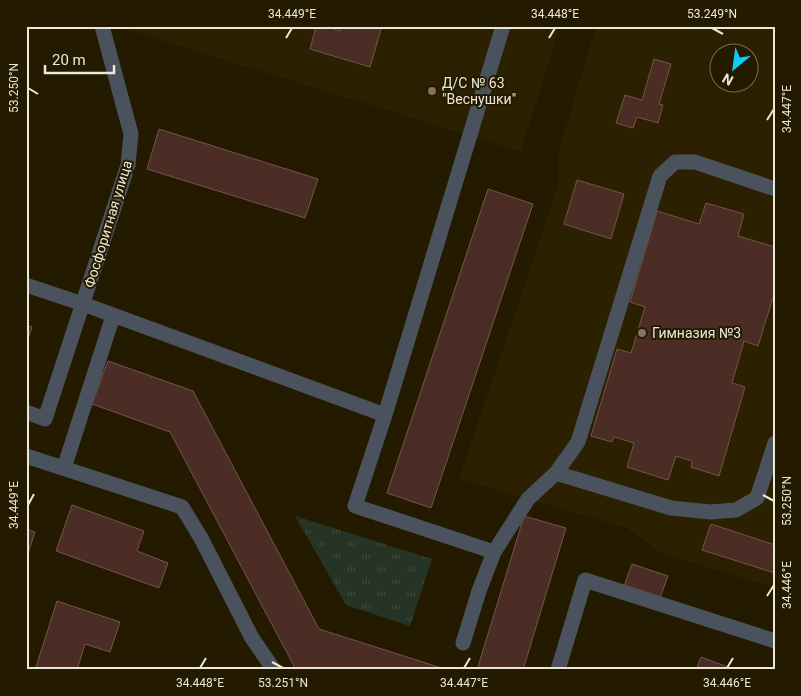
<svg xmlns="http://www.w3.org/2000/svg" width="801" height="696" viewBox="0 0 801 696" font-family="Roboto,sans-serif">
  <defs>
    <pattern id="grass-tufts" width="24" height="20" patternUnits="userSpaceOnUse" patternTransform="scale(1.25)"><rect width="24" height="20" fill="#263426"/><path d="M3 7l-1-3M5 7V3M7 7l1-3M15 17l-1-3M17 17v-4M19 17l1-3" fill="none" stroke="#3b483a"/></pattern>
  </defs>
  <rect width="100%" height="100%" fill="#231a00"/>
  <!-- built -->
  <path fill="#2b2000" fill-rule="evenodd" d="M129 26H560L521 152 128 30Z
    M596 26H775V588L661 553 627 528 459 479 558 186 559 151ZM718 52H748V82H718Z"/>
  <!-- grass -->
  <path fill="url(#grass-tufts)" d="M295 516 432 559 410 626 346 605Z"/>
  <!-- building -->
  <path fill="#4c2d25" stroke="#74544c" d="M316 26H326L340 31 341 26H382L370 67 310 49Z
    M654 59 671 64 659 104 663 105 658 123 637 117 633 128 616 123 625 95 642 100Z
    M159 129 318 179 305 218 147 169Z
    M577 180 624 194 611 239 564 224Z
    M488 189 533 204 431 508 387 493Z
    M706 203 744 214 738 236 775 247V291L758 346 744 341 732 383 745 387 719 476 691 467 692 461 676 456 668 480 627 467 634 443 614 437 612 442 591 436 617 349 631 353 645 307 630 302 657 211 699 224Z
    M26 325 32 327 26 345Z
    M108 361 193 391 319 629 448 670H300L295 668 170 432 92 404Z
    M72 505 144 531 137 551 168 563 159 588 56 551Z
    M524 516 566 528 523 670H477Z
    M711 524 775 545V573L702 550Z
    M26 529 35 532 26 560Z
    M632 564 668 576 660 598 624 586Z
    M57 601 120 622 110 652 85 644 77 670H35Z
    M701 657 736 670H696Z"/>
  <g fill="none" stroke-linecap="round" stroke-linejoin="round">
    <!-- minor -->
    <path stroke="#4a535d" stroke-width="15" d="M26 285 83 304 385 415
      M26 412 45 419 128 165 131 134 102 26
      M26 456 182 507 201 538 252 638 274 670
      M64 468 113 316
      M556 473 671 508 710 512 736 510 757 498 775 443
      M494 552 355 506 385 415 503 26
      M463 643 479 591 494 552 528 499 556 473 578 442 660 176 675 162H695L775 189
      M558 670 585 580 775 641"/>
  </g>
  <!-- ticks -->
  <path fill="none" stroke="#ece7d6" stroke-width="2" d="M712 28 723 34M286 38 292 28M549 38 555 28M28 88 38 94M767 120 774 109M763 495 774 501M28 505 34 494M767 596 774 585M272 662 283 668M200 668 206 658M464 668 470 658M727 668 733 658"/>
  <!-- markers -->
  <g fill="#8d6e63" stroke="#231a00" stroke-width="2">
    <circle cx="432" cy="91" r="5"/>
    <circle cx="642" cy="333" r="5"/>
  </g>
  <g text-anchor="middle" stroke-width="4" stroke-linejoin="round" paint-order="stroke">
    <!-- poi labels -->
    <g font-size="14" fill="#ece7d6" stroke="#231a00" text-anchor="start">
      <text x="442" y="88">Д/С № 63<tspan x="442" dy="16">"Веснушки"</tspan></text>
      <text x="652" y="338">Гимназия №3</text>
    </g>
    <!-- street labels -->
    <g font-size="14" fill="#ece7d6" stroke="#231a00">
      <text transform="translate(108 224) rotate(-73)" y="5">Фосфоритная улица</text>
    </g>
  </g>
  <!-- border -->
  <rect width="801" height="696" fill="none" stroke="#231a00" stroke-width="55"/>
  <!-- north arrow -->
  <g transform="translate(734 68) rotate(209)"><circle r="24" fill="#231a00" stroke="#736c56"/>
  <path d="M0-4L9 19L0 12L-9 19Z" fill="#0fcafa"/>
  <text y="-8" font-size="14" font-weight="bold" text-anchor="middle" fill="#ece7d6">N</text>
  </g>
  <!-- scale -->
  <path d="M45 65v8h69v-8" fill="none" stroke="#ece7d6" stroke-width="2.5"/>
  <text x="52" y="65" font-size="15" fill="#ece7d6" stroke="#231a00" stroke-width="4" paint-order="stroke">20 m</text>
  <rect x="28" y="28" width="746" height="640" fill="none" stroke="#ece7d6" stroke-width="2"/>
  <g font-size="12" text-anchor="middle" fill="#ece7d6">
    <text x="292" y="18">34.449°E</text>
    <text x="555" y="18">34.448°E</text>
    <text x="712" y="18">53.249°N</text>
    <text transform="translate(14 88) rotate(-90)" y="4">53.250°N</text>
    <text transform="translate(787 109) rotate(-90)" y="4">34.447°E</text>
    <text transform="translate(787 501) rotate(-90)" y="4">53.250°N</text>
    <text transform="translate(14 505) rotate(-90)" y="4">34.449°E</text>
    <text transform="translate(787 585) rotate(-90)" y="4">34.446°E</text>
    <text x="200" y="687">34.448°E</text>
    <text x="283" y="687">53.251°N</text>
    <text x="464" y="687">34.447°E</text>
    <text x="727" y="687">34.446°E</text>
  </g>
</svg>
